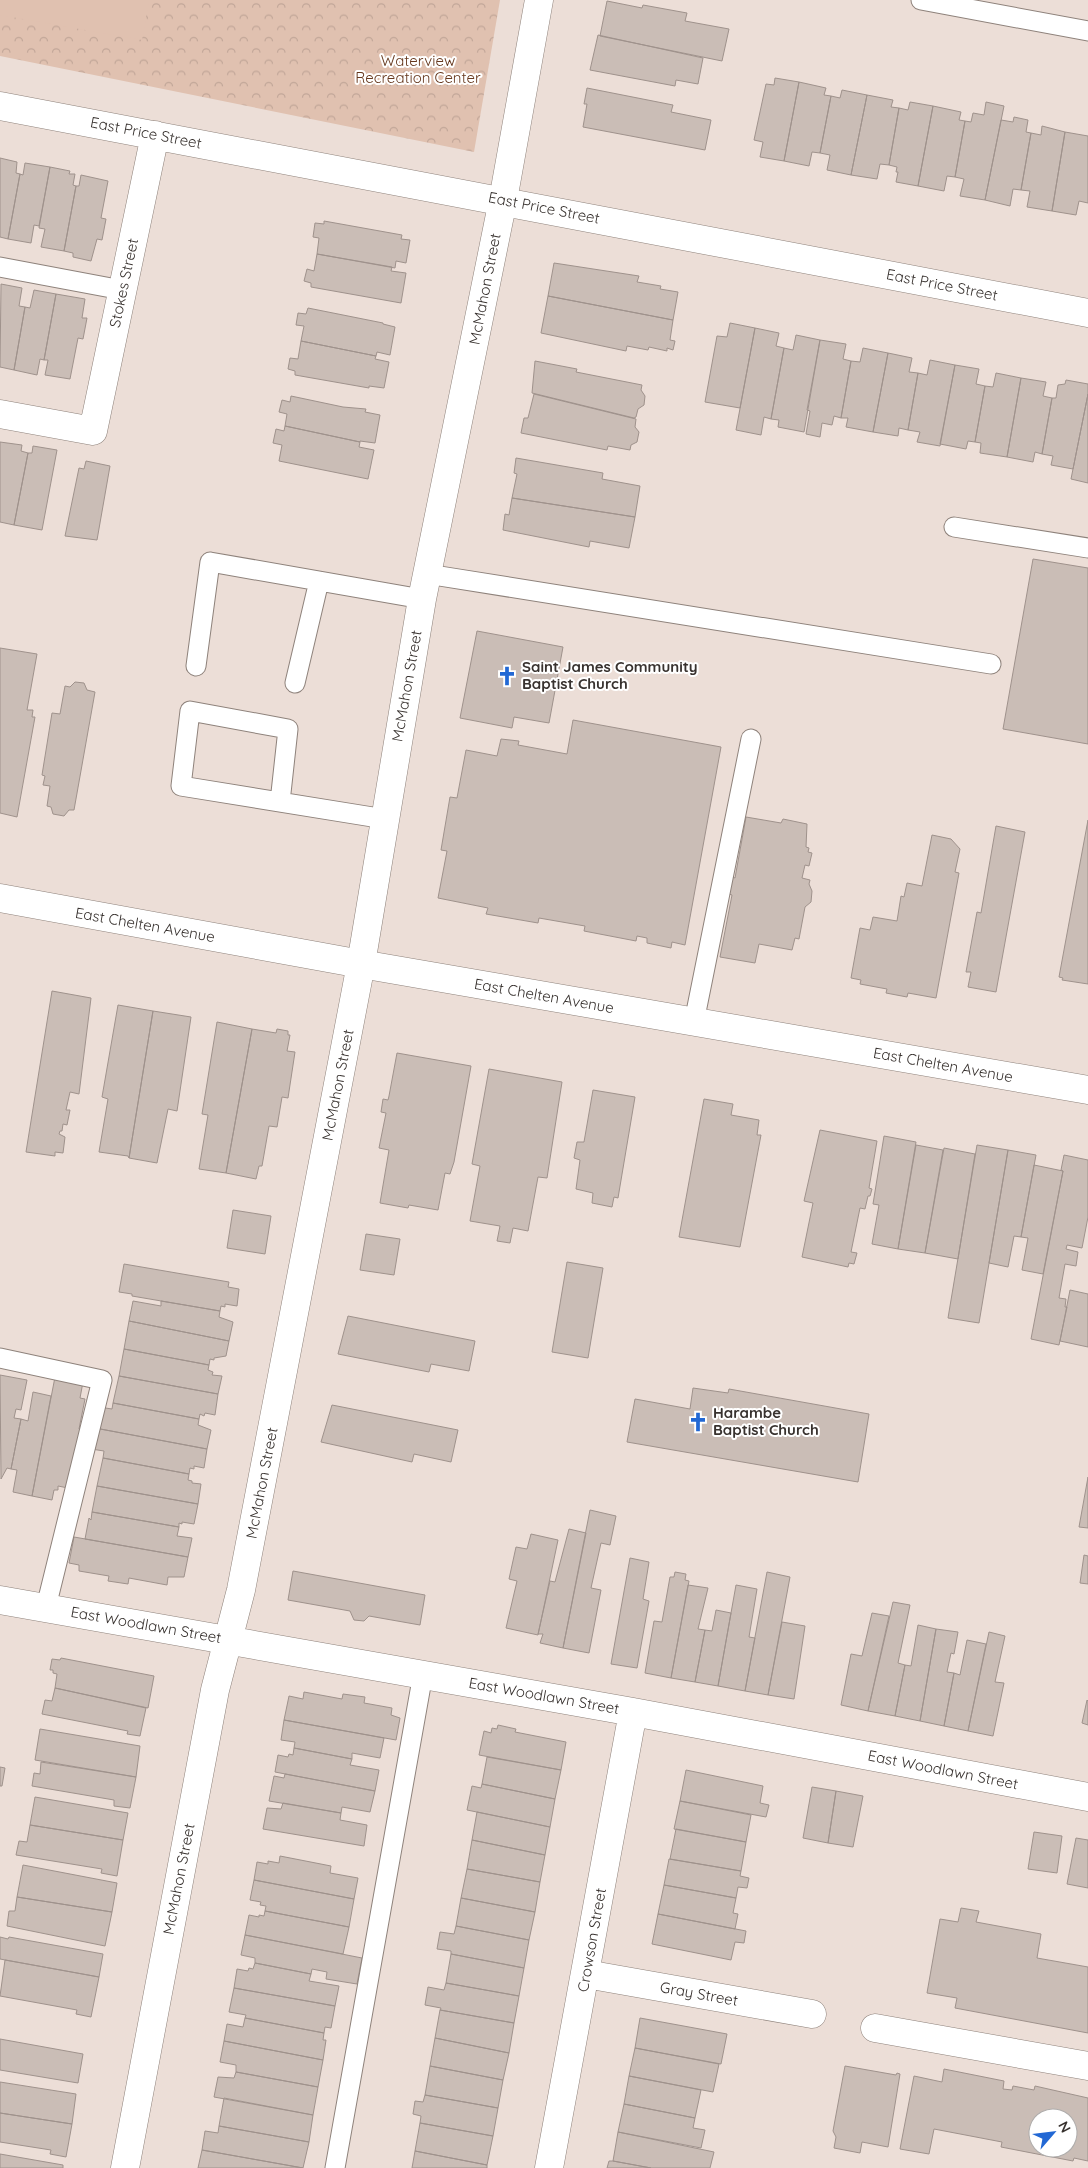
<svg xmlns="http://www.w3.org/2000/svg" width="1088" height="2168" viewBox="0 0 1088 2168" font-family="Quicksand,sans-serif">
  <defs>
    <pattern id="park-crowns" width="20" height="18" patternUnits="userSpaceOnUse" patternTransform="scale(1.25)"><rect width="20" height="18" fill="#e0c1b0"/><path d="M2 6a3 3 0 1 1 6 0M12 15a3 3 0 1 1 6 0" fill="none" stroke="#c1a698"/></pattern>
  </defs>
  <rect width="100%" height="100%" fill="#ecded7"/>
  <!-- park -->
  <path fill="url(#park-crowns)" d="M0 0H500L474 152 0 56Z"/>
  <!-- garden -->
  <path fill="#e0c1b0" d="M0 0H149L142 40 0 15Z"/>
  <!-- building -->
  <path fill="#cabdb6" stroke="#9f928c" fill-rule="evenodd" d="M607 1 642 8 643 5 687 13 685 21 729 29 722 61 600 36Z
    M598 35 703 58 698 84 676 80 675 86 590 70Z
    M775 78 799 82 784 161 760 157 763 142 754 140 766 84 774 85Z
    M799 82 826 88 824 95 831 96 820 153 812 152 809 166 784 161Z
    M587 88 673 105 671 112 711 120 705 150 583 127 587 104H584Z
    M842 90 867 95 851 175 827 170 830 155 820 153 831 96 840 98Z
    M867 95 893 100 891 107 899 108 889 165 880 164 877 179 851 175Z
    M910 102 933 106 918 186 896 182 898 172H896L897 167 889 165 899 108 908 110Z
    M986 102 1004 106 985 200 960 196 964 179 955 177 965 121 971 122 973 113 984 115Z
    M933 106 961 112 959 120 965 121 955 177 947 176 944 191 918 186Z
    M1014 117 1028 120 1026 132 1031 133 1021 190 1013 189 1010 206 985 200 1001 120 1013 122Z
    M1042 126 1065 132 1052 211 1027 207 1030 191 1021 190 1031 133 1041 135Z
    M1065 132 1088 136V203L1079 201 1076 215 1052 211Z
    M0 158 17 162 16 173 20 174 8 239 0 237Z
    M25 163 50 167 39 226 34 225 31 243 8 239 20 174 23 175Z
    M50 167 70 171 69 174H75L73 185 76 186 64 251 41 247 45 229 39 228Z
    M81 175 108 181 101 218 106 219 102 240 97 239 91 261 73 257V253L64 251 76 186H79Z
    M324 221 402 235 401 239 410 240 406 263 396 261 395 268 317 254 319 238 313 237 315 223 324 224Z
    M317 254 392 267 391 271 406 273 401 303 311 287V283L304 281 307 269 314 271Z
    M554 263 639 276 637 282 661 286 660 289 678 292 673 320 548 296Z
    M1 284 22 288 19 306 25 307 14 370 0 367Z
    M34 290 56 294 44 360 40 359 37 375 14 370 25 307 30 308Z
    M56 294 85 299 82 318H87L83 339 78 338 70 379 45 375 48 360H44Z
    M548 296 673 320 670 340 675 341 673 350 667 348V351L649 347 648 350 627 346 626 351 541 333Z
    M308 308 383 323V324L395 327 390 355 377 352 376 356 301 341 304 326 296 325 298 313 306 314Z
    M730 323 755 328 740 408 705 402 717 336 727 337Z
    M755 328 779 333 776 346 784 348 771 419 764 417 761 435 736 430Z
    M796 335 820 340 804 432 778 427 779 420 771 419 784 348 793 350Z
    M820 340 846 344 843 359 851 361 841 418 834 416 832 425 822 423 820 437 806 434 810 411 807 410Z
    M301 341 376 356 375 359 389 362 384 388 369 386V388L295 375V371L288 369 290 358 298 359Z
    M863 348 888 353 873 432 846 427 848 418H841L851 361 860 362Z
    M888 353 912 358 909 372 918 373 908 430 899 428 898 436 873 432Z
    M930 360 955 365 940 446 917 442 920 432 908 430 918 373 927 375Z
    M535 361 577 369 576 372 642 385 641 390 645 396 644 405 638 409 636 417 634 418 532 393Z
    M955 365 979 369 976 384 985 386 975 442 968 441 966 449 940 444Z
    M996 373 1021 378 1007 457 980 453 981 443 975 442 985 386 993 387Z
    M1021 378 1046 382 1043 396 1052 398 1042 454 1035 452 1033 462 1007 457Z
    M1066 380 1088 384V394L1073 469 1051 465 1053 456 1042 454 1052 398H1056L1058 385 1065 384Z
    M534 394 636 419 635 427 639 432 637 442 631 445 630 450 608 446 607 450 521 433 524 418H528Z
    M1088 394V483L1071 479Z
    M291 396 343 407 366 409 365 412 380 415 375 443 360 441V442L285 426 287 414 279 412 282 400 290 402Z
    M285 426 360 442 359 447 374 450 368 479 279 461 282 445 273 443 276 429 284 431Z
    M0 442 22 445 21 451 28 453 14 525 0 522Z
    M33 446 57 450 42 530 14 525 28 453H32Z
    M516 458 603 473 602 479 640 486 635 517 512 498 517 474 514 473Z
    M86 461 110 466 97 540 65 536 79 468 84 469Z
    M512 498 635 517 629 548 590 541 589 547 503 530 505 514 509 515Z
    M1033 559 1088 568V744L1003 729Z
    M477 631 563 647 549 723 514 717 512 728 460 718Z
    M0 648 37 654 27 710H33L32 717H35L17 817 0 813Z
    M75 682 84 683 87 690 95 692 74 810H69L64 816 53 814 51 807 47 806 50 786 43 785 45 776 42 775 52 713 60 714 65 686 70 687Z
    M573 720 721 747 685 945 672 942 671 948 647 943V938L637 936 636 941 584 931 585 926 539 918 538 923 486 914 488 908 438 898 447 851 441 850 450 797 457 798 466 750 497 756 501 739 519 741 518 745 567 754Z
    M746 817 781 823 783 819 807 824 806 847 809 848 808 852 812 853 809 866 805 865 802 878 810 880 809 884 812 891 811 902 805 907 799 939 795 938 792 950 759 944 755 963 720 957 732 895 726 893 730 876 735 878Z
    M1088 820V984L1062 980 1063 978 1059 977Z
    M996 826 1025 832 996 992 968 987 971 972H966L977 912 981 913Z
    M932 835 951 839 960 849 955 872 959 873 936 998 908 993 907 997 886 993 887 989 860 984 861 980 851 978 860 928 870 930 873 917 897 921 901 896 904 897 907 883 922 886Z
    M52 991 91 998 79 1094 70 1092 66 1110H70L67 1125 63 1124 62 1131H60L59 1134 65 1137 63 1153 55 1152V1156L26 1152Z
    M118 1005 153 1011 129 1158 128 1156 99 1152 108 1099 102 1097Z
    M153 1011 191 1017 177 1111 168 1109 157 1163 129 1158Z
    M217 1022 252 1029 226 1173 199 1169 208 1115 202 1114Z
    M252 1029 276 1033 277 1029 288 1031V1035H290L287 1051 295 1052 288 1098 282 1097 277 1127 269 1126 262 1166H259L256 1179 226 1173Z
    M397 1053 471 1066 454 1162 450 1174 445 1173 438 1210 409 1205 408 1208 380 1203 389 1150 379 1148 386 1113 381 1112 383 1099 388 1100 389 1096Z
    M489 1069 562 1082 547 1178 538 1177 528 1231 513 1228 510 1243 497 1241 500 1226 470 1221 480 1166 472 1164Z
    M593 1090 635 1097 618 1198 614 1197 612 1207 592 1203 593 1193 576 1189 580 1160 574 1158 577 1142H584Z
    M704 1099 733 1104 731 1115 759 1120 757 1135H761L740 1247 679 1237Z
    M820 1130 877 1141 869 1188 872 1189 870 1196H868L865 1209 860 1208 851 1252 857 1253 854 1264 849 1263 848 1267 802 1257 813 1203 804 1201Z
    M884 1136 916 1142 898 1249 872 1244 879 1205 873 1204Z
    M916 1145 943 1150 925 1253 898 1249Z
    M977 1145 1008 1150 979 1323 948 1318Z
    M944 1148 975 1154 958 1259 925 1253Z
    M1008 1150 1036 1155 1021 1237 1014 1236 1008 1267 989 1263Z
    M1064 1155 1088 1160V1217L1082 1248 1067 1245 1066 1249 1078 1252 1076 1266 1065 1264 1059 1298 1066 1299 1065 1307H1067L1059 1345 1031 1339 1063 1171 1061 1170Z
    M1034 1165 1063 1171 1043 1274 1022 1270 1028 1238 1021 1237Z
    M233 1210 271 1216 265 1254 227 1248Z
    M366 1234 400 1239 394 1275 360 1270Z
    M567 1262 603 1268 588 1358 552 1352Z
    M124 1264 229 1282 228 1287 239 1289 237 1306 225 1304V1307L221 1306 220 1311 132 1296V1294L119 1292Z
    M1070 1290 1088 1294V1347L1060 1341Z
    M133 1301 161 1306V1301L220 1311 219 1317 233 1322 229 1341 129 1321Z
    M348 1316 475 1341 469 1371 431 1364 429 1372 338 1354Z
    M129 1321 229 1341 226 1356 214 1358V1360L210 1359 209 1365 124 1349Z
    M124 1349 209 1365 208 1370 213 1372 212 1375 222 1376 218 1394 119 1376Z
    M0 1375 27 1380 21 1410 16 1409 14 1418 21 1419 11 1469 7 1468 1 1479Z
    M119 1376 218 1394 215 1415 205 1413 204 1416 200 1414 199 1419 113 1403Z
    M55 1377 83 1382 80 1398 85 1399 79 1429H83L79 1449H75L68 1488 58 1486V1490H54L52 1500 32 1496Z
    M693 1388 728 1393 729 1389 869 1414 858 1482 627 1442 635 1399 690 1409Z
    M33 1392 51 1396 32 1496 13 1492 17 1470 11 1469 21 1419 28 1421Z
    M113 1403 199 1419 198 1425 211 1430 207 1449 95 1428 99 1407 112 1409Z
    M332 1405 458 1430 451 1462 414 1454 412 1462 321 1442Z
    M95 1428 207 1449 204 1468 194 1466V1469L190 1468 189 1474 103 1458 104 1451 91 1449Z
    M103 1458 189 1474 188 1480 192 1481V1483L201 1484 198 1504 97 1486Z
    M1088 1477V1528L1079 1527Z
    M97 1486 198 1504 194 1524 182 1522V1524L179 1523V1527L92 1512Z
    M590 1510 616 1516 610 1545 601 1543 591 1588 601 1590 589 1653 563 1648Z
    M92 1512 179 1527 177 1536 192 1538 188 1557 85 1539 89 1518 91 1520Z
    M569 1529 586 1533 563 1648 540 1643 543 1634H538L550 1581 555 1582Z
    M531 1534 558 1540 538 1635 506 1628 517 1581 509 1579 516 1547 527 1549Z
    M74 1537 188 1557 184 1577H168L167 1585 129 1578 128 1584 108 1581 109 1576 79 1571V1565L69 1563Z
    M1084 1555 1088 1556V1584L1080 1583Z
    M630 1558 649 1562 643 1599 649 1601 637 1668 611 1664Z
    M293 1571 425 1595 420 1625 369 1616 364 1621 354 1620 350 1611 288 1600Z
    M675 1572 686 1574 685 1580 689 1581 671 1678 645 1673 654 1621 662 1622 670 1577H674Z
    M767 1572 790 1577 768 1695 745 1691Z
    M688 1585 708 1588 698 1629 705 1630 695 1682 671 1678Z
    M736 1585 757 1589 749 1637 755 1638 745 1691 718 1686Z
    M893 1602 910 1605 898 1663 905 1665 895 1716 868 1711Z
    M716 1610 731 1613 718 1686 695 1682 705 1630 712 1631Z
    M872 1613 889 1616 868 1711 841 1705 851 1654 862 1656Z
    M782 1622 805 1626 794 1699 768 1695Z
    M918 1625 936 1629 920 1721 895 1716 905 1665 911 1666Z
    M936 1629 958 1632 954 1654 951 1653 947 1672 954 1673 944 1726 920 1721Z
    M989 1632 1005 1636 995 1682 1004 1683 993 1736 968 1731Z
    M967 1640 986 1644 968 1731 944 1726 954 1673 960 1675Z
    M61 1658 154 1676 148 1708 55 1688 57 1674 53 1673V1670H50L52 1659 60 1660Z
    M55 1688 146 1708 140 1736 127 1734 128 1731 42 1714 45 1700 52 1701Z
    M304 1692 342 1699 343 1694 365 1697 364 1703 392 1708 391 1715 400 1718 396 1740 284 1720 289 1696 303 1699Z
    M1087 1700 1088 1701V1725L1082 1723Z
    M284 1720 384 1738 380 1758 352 1753V1759L294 1748 295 1742 281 1740Z
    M498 1725 516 1729 515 1732 566 1742 561 1770 479 1755 484 1731 491 1733 492 1728 497 1729Z
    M40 1729 140 1746 136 1777 35 1760Z
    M294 1748 352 1759 350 1765 379 1770 375 1791 275 1772 278 1755 288 1757 289 1754 293 1755Z
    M487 1757 561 1770 555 1799 482 1784Z
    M41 1762 136 1777 130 1808 114 1806V1800L32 1786 34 1773 40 1774Z
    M0 1767 5 1768 2 1786H0Z
    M686 1770 763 1786 760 1803 769 1805 766 1817 680 1801Z
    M285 1774 375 1791 370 1812 342 1807 341 1813 269 1801 274 1776 284 1778Z
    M482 1784 555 1799 550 1827 467 1810 472 1786 481 1788Z
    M812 1787 836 1791 828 1843 803 1838Z
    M836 1791 863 1796 853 1847 828 1843Z
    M35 1797 128 1813 123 1840 30 1825Z
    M680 1801 751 1815 746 1842 674 1829Z
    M283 1803 341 1813 340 1820 367 1825 364 1846 263 1829 267 1808 281 1809Z
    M477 1812 550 1827 545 1855 472 1840Z
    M30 1825 123 1840 117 1876 101 1873 102 1869 16 1855 19 1841 27 1842Z
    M676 1829 746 1842 741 1871 670 1859Z
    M1034 1832 1062 1836 1057 1873 1028 1869Z
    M1076 1838 1088 1840V1888L1067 1884Z
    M472 1840 545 1855 540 1882 467 1869Z
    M280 1856 331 1866 330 1873 358 1878 354 1899 254 1880 257 1862 268 1864V1861L279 1863Z
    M669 1859 741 1871 740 1876 749 1878 747 1888 738 1887 736 1898 664 1885Z
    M23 1865 117 1883 112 1912 17 1897Z
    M467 1869 540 1882 535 1912 461 1898Z
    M254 1880 354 1899 349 1927 265 1911 266 1906 260 1905 261 1902 250 1900Z
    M664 1885 736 1898 733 1913 738 1914 735 1929 658 1914Z
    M17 1897 112 1912 105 1946 7 1926 9 1911H15Z
    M461 1898 535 1912 529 1940 456 1926Z
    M961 1908 979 1911 976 1922 1041 1934 1037 1958 1088 1967V2033L955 2008 957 1998 927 1993 940 1919 958 1922Z
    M265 1911 349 1927 343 1954 245 1935 249 1915 259 1917V1915L264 1916Z
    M658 1914 746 1931 744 1943 735 1942 731 1960 652 1944Z
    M456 1926 529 1940 524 1968 451 1954V1951L437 1949 440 1932 454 1934Z
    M245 1935 362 1958 357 1984 326 1979 327 1972 312 1969 311 1974 255 1963V1958L241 1955Z
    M0 1937 8 1939 9 1937 103 1954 99 1977 0 1959Z
    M451 1954 524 1968 519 1996 446 1983Z
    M5 1960 99 1977 91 2017 76 2014 77 2010 0 1996Z
    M255 1963 311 1974 309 1981 339 1986 335 2006 234 1988 237 1969 248 1971 249 1968 253 1969Z
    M446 1983 519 1996 514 2023 440 2010 441 2008 425 2005 428 1987 444 1990Z
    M234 1988 335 2006 331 2028 325 2027 324 2033 245 2018 246 2015 229 2012Z
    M440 2010 514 2023 509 2053 435 2038Z
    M245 2018 324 2033 323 2040H326L323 2060 224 2041 227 2024 243 2027Z
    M640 2018 727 2034 721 2064 635 2048Z
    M435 2038 509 2053 503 2080 430 2066Z
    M0 2039 83 2054 78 2083 0 2070Z
    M224 2041 323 2060 318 2087 236 2072V2065L220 2062Z
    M635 2048 719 2064 713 2092 629 2076Z
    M430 2066 503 2080 498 2108 425 2095Z
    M845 2066 896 2075 897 2073 900 2074 888 2147 862 2142 860 2153 834 2148 836 2137 833 2131Z
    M944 2069 1004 2081 1003 2089 1012 2090 1013 2086 1034 2090 1035 2086 1088 2098V2161L1074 2158 1073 2161 1001 2147 1002 2142 934 2129 929 2154 900 2149 914 2076 942 2082ZM1038 2118H1068V2148H1038Z
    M236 2072 318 2087 313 2115 214 2097 218 2077 234 2078Z
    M629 2076 701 2090 695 2118 624 2104Z
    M0 2082 76 2094 72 2124 0 2113Z
    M425 2095 498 2108 493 2136 420 2123 421 2116 413 2114 415 2101 423 2102Z
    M224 2098 313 2115 309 2142 219 2126Z
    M624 2104 695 2118 693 2128 705 2130 701 2148 618 2132Z
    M0 2113 72 2124 66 2157 50 2154 51 2150 0 2142Z
    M420 2123 493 2136 487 2165 415 2151Z
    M219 2126 309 2142 303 2168 202 2150 205 2131 218 2133Z
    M618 2132 714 2152 710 2168H651L613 2161Z
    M202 2150 303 2168H198Z
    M415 2151 487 2165V2168H412Z
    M0 2154 63 2165V2168H0Z
    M609 2161H613L651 2168H607Z"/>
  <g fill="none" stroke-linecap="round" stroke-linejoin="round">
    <defs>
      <path id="lane" d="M921 0 1088 31
        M0 267 122 290
        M954 527 1088 548
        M427 574 991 664
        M196 666 210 562 422 599
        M295 683 319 581
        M280 802 288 729 190 711 181 786 385 819
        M694 1022 751 739
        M0 1358 102 1380 46 1607
        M335 2168 423 1674"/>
      <path id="street" d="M0 106 1088 313
        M0 414 93 431 155 135
        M0 1600 633 1712 1088 1797
        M586 1974 812 2014
        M875 2028 1088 2066
        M125 2168 215 1690 241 1590 361 964 422 599 503 200 539 0
        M549 2168 633 1712"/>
      <path id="secondary" d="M0 898 361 964 1088 1090"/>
    </defs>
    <!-- lane casing -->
    <use href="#lane" stroke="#8e827b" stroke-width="21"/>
    <!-- street casing -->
    <use href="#street" stroke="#8e827b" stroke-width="29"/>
    <!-- secondary casing -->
    <use href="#secondary" stroke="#8e827b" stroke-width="29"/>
    <!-- lane -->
    <use href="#lane" stroke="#fff" stroke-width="19"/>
    <!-- street -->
    <use href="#street" stroke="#fff" stroke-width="28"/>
    <!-- secondary -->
    <use href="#secondary" stroke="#fff" stroke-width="28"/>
  </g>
  <!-- icons -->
  <defs>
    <symbol id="church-bare" viewBox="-9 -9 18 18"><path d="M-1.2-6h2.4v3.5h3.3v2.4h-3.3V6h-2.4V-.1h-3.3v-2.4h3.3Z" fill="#2268d4" stroke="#fff" stroke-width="2.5" paint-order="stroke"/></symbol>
  </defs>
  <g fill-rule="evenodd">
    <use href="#church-bare" x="493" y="662" width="28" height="28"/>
    <use href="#church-bare" x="684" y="1408" width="28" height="28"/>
  </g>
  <g text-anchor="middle" stroke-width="4" stroke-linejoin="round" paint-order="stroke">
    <!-- park labels -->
    <g font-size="15" fill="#66381d" stroke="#fff">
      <text x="418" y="66">Waterview<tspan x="418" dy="17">Recreation Center</tspan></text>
    </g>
    <!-- street labels -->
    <g font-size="15" fill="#38322f" stroke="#fff">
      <text transform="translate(146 133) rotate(11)" y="5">East Price Street</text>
      <text transform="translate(544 208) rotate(11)" y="5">East Price Street</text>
      <text transform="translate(124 283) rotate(-78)" y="5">Stokes Street</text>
      <text transform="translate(942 285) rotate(11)" y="5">East Price Street</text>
      <text transform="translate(485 289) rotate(-79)" y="5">McMahon Street</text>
      <text transform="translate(407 686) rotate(-80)" y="5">McMahon Street</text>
      <text transform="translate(145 925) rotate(10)" y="5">East Chelten Avenue</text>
      <text transform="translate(544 996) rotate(10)" y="5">East Chelten Avenue</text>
      <text transform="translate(943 1065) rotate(10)" y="5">East Chelten Avenue</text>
      <text transform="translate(338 1085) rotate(-79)" y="5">McMahon Street</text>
      <text transform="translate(262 1483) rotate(-79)" y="5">McMahon Street</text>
      <text transform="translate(146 1625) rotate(10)" y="5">East Woodlawn Street</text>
      <text transform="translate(544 1696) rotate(10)" y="5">East Woodlawn Street</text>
      <text transform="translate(943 1770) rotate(11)" y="5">East Woodlawn Street</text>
      <text transform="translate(179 1879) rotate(-79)" y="5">McMahon Street</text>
      <text transform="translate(592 1940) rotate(-80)" y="5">Crowson Street</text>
      <text transform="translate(699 1994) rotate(10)" y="5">Gray Street</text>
    </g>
    <!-- poi labels -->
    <g font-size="15" font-weight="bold" fill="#38322f" stroke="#fff" text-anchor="start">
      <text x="522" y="672">Saint James Community<tspan x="522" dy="17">Baptist Church</tspan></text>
      <text x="713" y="1418">Harambe<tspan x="713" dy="17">Baptist Church</tspan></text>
    </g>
  </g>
  <!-- north arrow -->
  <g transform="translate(1053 2133) rotate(62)"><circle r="24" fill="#ffffff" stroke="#afadac"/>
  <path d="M0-4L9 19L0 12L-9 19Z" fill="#2268d4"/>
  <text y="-8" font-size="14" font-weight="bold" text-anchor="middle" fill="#38322f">N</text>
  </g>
</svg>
